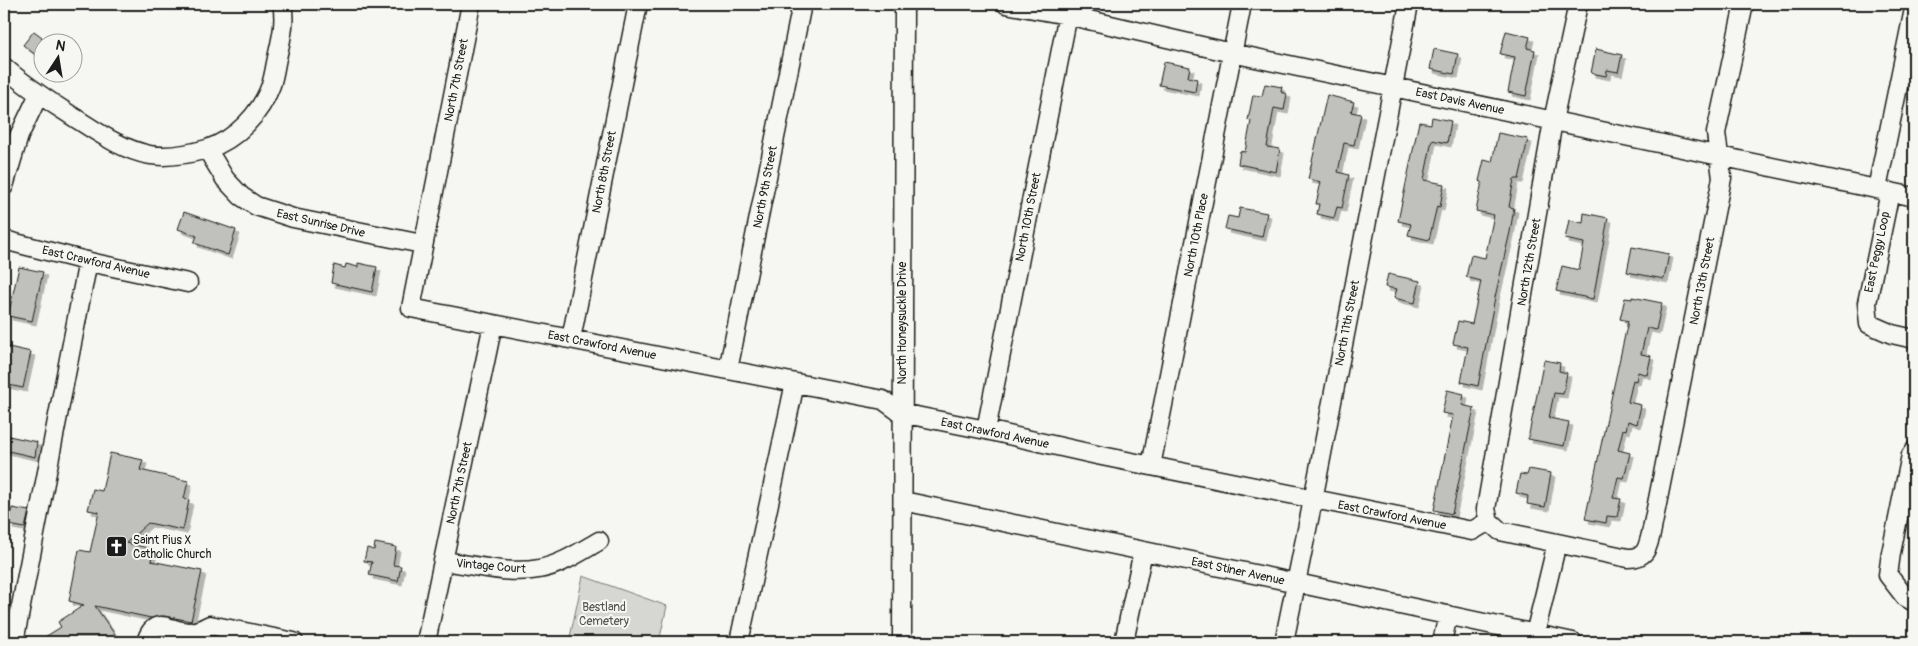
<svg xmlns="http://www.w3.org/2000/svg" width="1918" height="646" viewBox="0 0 1918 646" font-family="Pangolin,sans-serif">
  <defs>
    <filter id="shadow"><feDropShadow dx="4" dy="4" stdDeviation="0" flood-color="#0004"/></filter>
  </defs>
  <rect width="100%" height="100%" fill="#f6f6f2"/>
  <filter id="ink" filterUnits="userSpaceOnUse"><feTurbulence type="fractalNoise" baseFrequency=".02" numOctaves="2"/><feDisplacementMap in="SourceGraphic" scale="10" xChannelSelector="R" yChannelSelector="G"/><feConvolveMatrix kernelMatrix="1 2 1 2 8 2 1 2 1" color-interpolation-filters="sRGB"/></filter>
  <g filter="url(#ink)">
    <!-- green -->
    <path fill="#d6d6d2" stroke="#797977" d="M583 576 667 606 659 642H569Z"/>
    <!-- building -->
    <path fill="#c0c0bd" stroke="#1c1c1c" filter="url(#shadow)" d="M34 31 42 37V60L23 45Z
      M1506 31 1530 37 1527 48 1535 50 1526 96 1508 92 1515 57 1500 54Z
      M1434 49 1458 54 1454 74 1430 69Z
      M1596 49 1622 55 1618 72 1607 70 1606 76 1591 73Z
      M1164 62 1190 67 1188 77 1197 79 1195 92 1159 85Z
      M1265 84 1282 87 1281 92 1287 94 1284 110 1274 108 1267 147 1280 149 1276 172 1238 164 1240 151 1245 152 1251 121 1248 120 1253 95 1262 96Z
      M1327 95 1354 102 1351 112 1361 114 1354 145 1344 143 1338 172 1349 175 1342 208 1337 207 1334 218 1317 214 1319 204H1316L1321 182 1308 179Z
      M1432 117 1451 121 1447 143 1432 140 1424 180 1444 184 1440 207 1437 206 1429 240 1408 235 1411 224 1398 221 1419 122 1431 124Z
      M1498 133 1528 139 1519 179H1514L1509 207 1514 208 1510 232 1495 297 1478 386 1461 382 1468 347 1453 344 1458 321 1472 324 1481 281 1466 277 1471 255 1485 258 1494 215 1476 211 1482 182 1479 181 1484 160 1492 162Z
      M1240 208 1267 213 1262 237 1225 229 1228 216 1238 218Z
      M184 212 236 230 228 255 194 243 197 236 178 229Z
      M1584 213 1608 218 1593 299 1556 291 1562 266 1579 270 1584 243 1565 239 1569 220 1583 223Z
      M1632 247 1669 254 1664 279 1627 272Z
      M358 263 377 267 372 292 331 283 334 265 345 268 346 264 358 267Z
      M19 267 43 272 32 321 8 316Z
      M1388 274 1420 281 1415 303 1394 298 1397 289 1385 287Z
      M1632 297 1662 303 1656 330 1647 328 1641 354 1651 356 1647 375 1638 372 1636 381 1633 380 1628 402 1641 405 1637 424 1628 421 1626 430 1623 429 1618 450 1630 453 1624 478 1618 477 1613 498 1621 499 1617 517 1607 516 1606 523 1585 519 1628 321 1620 319 1625 298 1632 299Z
      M4 346 31 352 23 388 4 384Z
      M1544 360 1560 363 1559 371 1567 373 1563 394 1554 393 1549 418 1569 422 1564 446 1528 439Z
      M1447 390 1464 394 1462 405 1474 408 1452 514 1434 510 1453 415 1442 413Z
      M4 435 37 442 35 457 4 450Z
      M110 453 143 460 140 470 188 481 184 499 189 500 183 530 148 523 126 543 153 549 151 561 202 571 191 621 164 616 151 618 95 606 120 642H37L61 627 58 622 84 605 69 601 79 550 90 552 99 512 88 510 93 489 102 491Z
      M1529 469 1551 473 1545 507 1527 504 1528 496 1516 493 1520 474 1527 475Z
      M12 508 29 511 25 528 9 525Z
      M375 543 396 547 393 565 401 566 398 581 369 575 372 562 364 561 367 548 374 550Z"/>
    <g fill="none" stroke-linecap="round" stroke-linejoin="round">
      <defs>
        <path id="minor" d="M471 4 411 308 883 400 901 413 986 430 1097 455 1472 531 1489 521 1500 531 1628 558C1646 558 1647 549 1651 534L1722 178 1716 133 1744 4
          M1006 4 1067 15 1232 53 1914 197
          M4 67C25 86 49 101 72 116 96 131 122 150 150 155 169 158 189 154 207 149L225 179 241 196 256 206 293 218 422 244
          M207 149C236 140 261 113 271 85 274 76 275 67 277 58 281 40 286 22 282 4
          M4 186 19 136 39 94
          M1877 189 1914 9
          M1890 192 1867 303 1869 324 1892 334 1914 339
          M4 240 94 263 188 283
          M571 339 638 4
          M728 370 802 4
          M986 430 1070 4
          M1914 451 1911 455 1891 553 1888 575 1905 597 1914 602
          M1151 466 1242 4
          M903 501 1297 583 1573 642
          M1489 521 1486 509 1553 121 1578 4
          M443 561C474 565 509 575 539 569 561 565 580 552 599 541
          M1535 634 1557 543
          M14 642 88 261
          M146 642C154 615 168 630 187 632 196 632 202 629 210 625L294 642
          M426 642 493 324
          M739 642 795 383
          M902 642 904 4
          M1124 642 1143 551
          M1284 642 1313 500 1409 4
          M1442 642 1448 615"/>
      </defs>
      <!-- minor casing -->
      <use href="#minor" stroke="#1c1c1c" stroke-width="21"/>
      <!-- minor -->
      <use href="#minor" stroke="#f6f6f2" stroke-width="18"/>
    </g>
  </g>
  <!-- icons -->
  <defs>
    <symbol id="church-square" viewBox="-11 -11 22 22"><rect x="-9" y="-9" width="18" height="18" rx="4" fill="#1c1c1c" stroke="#f6f6f2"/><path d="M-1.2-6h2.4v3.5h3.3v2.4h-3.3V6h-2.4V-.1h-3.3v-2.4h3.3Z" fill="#fff"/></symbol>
  </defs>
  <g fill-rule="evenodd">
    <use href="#church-square" x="104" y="534" width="25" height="25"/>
  </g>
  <g text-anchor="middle" stroke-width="4" stroke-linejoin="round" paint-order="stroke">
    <!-- street labels -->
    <g font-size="12" fill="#1c1c1c" stroke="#f6f6f2">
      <text transform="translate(456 80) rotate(-79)" y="4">North 7th Street</text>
      <text transform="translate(1460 101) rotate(12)" y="4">East Davis Avenue</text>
      <text transform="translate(604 172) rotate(-79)" y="4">North 8th Street</text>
      <text transform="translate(765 187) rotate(-79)" y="4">North 9th Street</text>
      <text transform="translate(1028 217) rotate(-79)" y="4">North 10th Street</text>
      <text transform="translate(321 223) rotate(13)" y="4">East Sunrise Drive</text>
      <text transform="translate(1196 235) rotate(-79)" y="4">North 10th Place</text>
      <text transform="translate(1877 252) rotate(-78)" y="4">East Peggy Loop</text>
      <text transform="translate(96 262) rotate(13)" y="4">East Crawford Avenue</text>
      <text transform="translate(1529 262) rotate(-80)" y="4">North 12th Street</text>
      <text transform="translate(1702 281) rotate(-79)" y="4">North 13th Street</text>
      <text transform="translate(902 323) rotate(-90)" y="4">North Honeysuckle Drive</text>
      <text transform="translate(1347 323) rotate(-79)" y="4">North 11th Street</text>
      <text transform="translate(602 345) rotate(11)" y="4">East Crawford Avenue</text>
      <text transform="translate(995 433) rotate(12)" y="4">East Crawford Avenue</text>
      <text transform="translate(459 483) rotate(-78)" y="4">North 7th Street</text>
      <text transform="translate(1392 515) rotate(11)" y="4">East Crawford Avenue</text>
      <text transform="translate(491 566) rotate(5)" y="4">Vintage Court</text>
      <text transform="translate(1238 571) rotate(12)" y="4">East Stiner Avenue</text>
    </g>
    <!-- poi labels -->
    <g font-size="12" fill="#1c1c1c" stroke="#f6f6f2" text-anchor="start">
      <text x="133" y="544">Saint Pius X<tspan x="133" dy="14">Catholic Church</tspan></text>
    </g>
    <!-- park labels -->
    <g font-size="12" fill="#545453" stroke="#f6f6f2">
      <text x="604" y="611">Bestland<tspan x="604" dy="14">Cemetery</tspan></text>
    </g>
  </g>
  <!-- margin -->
  <rect width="1918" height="646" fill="none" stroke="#f6f6f2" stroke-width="20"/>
  <rect x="10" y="10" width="1898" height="626" fill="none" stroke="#1c1c1c" stroke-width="2" filter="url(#ink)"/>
  <!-- north arrow -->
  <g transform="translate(58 58) rotate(12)"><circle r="24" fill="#f6f6f2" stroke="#9f9f9c"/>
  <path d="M0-4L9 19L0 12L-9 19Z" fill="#1c1c1c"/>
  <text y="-8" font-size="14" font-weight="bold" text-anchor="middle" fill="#1c1c1c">N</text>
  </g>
</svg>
